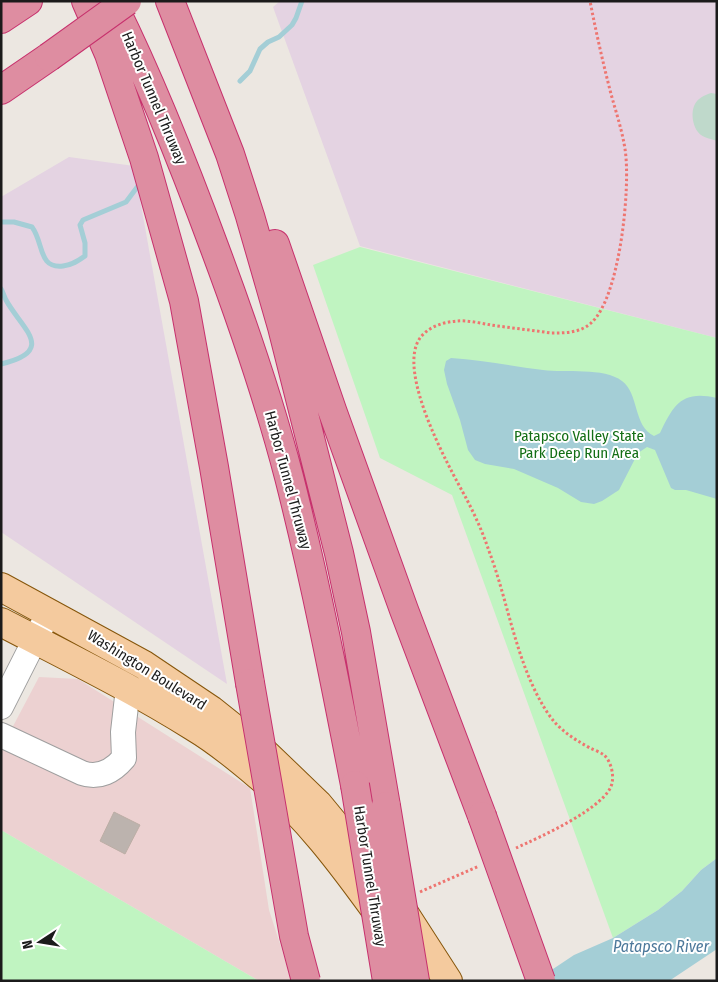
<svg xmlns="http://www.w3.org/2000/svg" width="718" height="982" viewBox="0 0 718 982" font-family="'Fira Sans Condensed',sans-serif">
  <rect width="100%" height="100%" fill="#ece7e1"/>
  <!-- commercial -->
  <path fill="#ecd1d1" d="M39 677 78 679 250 788 269 910 292 981H259L1 830V749Z"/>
  <!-- industrial -->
  <path fill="#e4d3e2" d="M280 1H717V338L360 246 273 7Z
    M69 157 134 166 227 684 1 532V197Z"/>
  <!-- wetland -->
  <path fill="#bfd9cb" d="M711 93 717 94V141C712 139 705 138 701 135 693 129 690 113 695 104 698 98 705 95 711 93Z"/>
  <!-- park -->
  <path fill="#c0f4c1" d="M360 247 717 338V858L701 870 682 891 658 910 613 938 452 495 380 458 313 265Z
    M1 830 259 981H1Z"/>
  <!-- water -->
  <path fill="#a4ced6" d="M451 358C482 360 512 366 543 370 565 373 604 367 622 381 639 393 633 426 654 436L660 433C674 404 682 390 717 398V499L686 490H675L671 488 655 450 647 447 638 453 619 490 602 501 594 504 581 502 558 488 514 469 485 464 475 460 468 450 460 420 447 384 444 370 446 361Z
    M717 858V949L669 981H535L574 955 613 938 658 910 682 891 701 870Z"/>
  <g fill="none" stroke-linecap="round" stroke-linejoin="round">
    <!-- stream -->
    <path stroke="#a4ced6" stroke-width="5" d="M240 81 250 71 260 49 268 42 279 37 292 25 296 18 302 1
      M1 222H14L32 227C44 243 38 269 63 266 72 265 78 261 85 256V243L80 225 83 220 126 202 141 182
      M1 289C3 292 4 296 6 300 21 328 58 351 1 364"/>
  </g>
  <!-- building -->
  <path fill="#bcb3ae" stroke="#bcaea5" d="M114 812 140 825 125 854 100 841Z"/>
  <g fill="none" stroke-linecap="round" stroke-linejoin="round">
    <defs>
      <path id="minor" d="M1 707 49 612
        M1 735 82 773C99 779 113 771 124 758L123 732 128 688"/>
      <path id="major" d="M1 587 144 665 211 710 266 754 318 804 374 872
        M1 622C66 656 132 688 194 727 216 740 238 758 258 775 305 814 343 865 379 915
        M401 908 448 981"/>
      <path id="highway" d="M86 1 109 54 144 158 184 301 214 467 250 683
        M111 1C151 81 184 165 215 249 243 324 269 400 289 477 315 579 335 682 355 785
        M170 1 230 154 250 216 282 327 339 553 356 632 386 806
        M1 19 28 1
        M1 90 49 57
        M275 244 332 410 404 610 482 816"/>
    </defs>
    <!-- minor casing -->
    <use href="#minor" stroke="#9f9f9f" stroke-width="26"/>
    <!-- major casing -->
    <use href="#major" stroke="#86560b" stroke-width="30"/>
    <!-- highway casing -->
    <use href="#highway" stroke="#c7316d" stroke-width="30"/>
    <!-- path -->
    <path stroke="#ee7570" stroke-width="3" stroke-dasharray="2.5 2.5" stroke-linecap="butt" d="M516 848C538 838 608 807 612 783 614 775 611 761 604 755 600 752 594 750 590 748 572 738 558 729 547 712 516 664 509 604 489 551 483 533 475 515 466 498 449 467 396 372 420 338 428 327 443 322 457 321 467 320 480 323 491 325 511 328 531 330 551 333 565 333 580 333 591 323 620 298 631 186 625 149 622 130 616 112 611 94 603 63 596 32 590 1
      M420 892 479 866"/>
    <!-- minor -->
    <use href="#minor" stroke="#fff" stroke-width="24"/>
    <!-- major -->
    <use href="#major" stroke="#f4ca9e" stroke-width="28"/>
    <!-- highway -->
    <use href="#highway" stroke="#de8da1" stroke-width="28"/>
    <defs>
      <path id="highway-bridge" d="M49 57 127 1
        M250 683 294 936 306 981
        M355 785 387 981
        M386 806 415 981
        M482 816 541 981"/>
    </defs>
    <!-- highway-bridge casing -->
    <use href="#highway-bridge" stroke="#c7316d" stroke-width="30" stroke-linecap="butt"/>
    <!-- highway-bridge -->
    <use href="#highway-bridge" stroke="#de8da1" stroke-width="28"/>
  </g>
  <g text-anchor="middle" stroke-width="4" stroke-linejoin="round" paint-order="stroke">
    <!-- street labels -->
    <g font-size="15" fill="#1b1b1b" stroke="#fff">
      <text transform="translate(154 98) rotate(67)" y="5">Harbor Tunnel Thruway</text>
      <text transform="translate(288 480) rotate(75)" y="5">Harbor Tunnel Thruway</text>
      <text transform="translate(147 670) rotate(32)" y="5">Washington Boulevard</text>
      <text transform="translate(370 876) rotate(81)" y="5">Harbor Tunnel Thruway</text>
    </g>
    <!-- park labels -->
    <g font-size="15" fill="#136e15" stroke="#fff">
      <text x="579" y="441">Patapsco Valley State<tspan x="579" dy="17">Park Deep Run Area</tspan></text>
    </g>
    <!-- water labels -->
    <g font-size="16" font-style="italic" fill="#4d799b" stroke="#fff">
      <text x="661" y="952">Patapsco River</text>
    </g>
  </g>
  <!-- border -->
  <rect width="718" height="982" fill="none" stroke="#1b1b1b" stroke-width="5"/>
  <!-- north arrow -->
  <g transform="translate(40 942) rotate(258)" stroke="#ffffff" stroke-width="4" paint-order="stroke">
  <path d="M0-4L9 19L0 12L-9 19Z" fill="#1b1b1b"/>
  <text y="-8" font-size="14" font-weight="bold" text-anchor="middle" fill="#1b1b1b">N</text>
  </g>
</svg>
